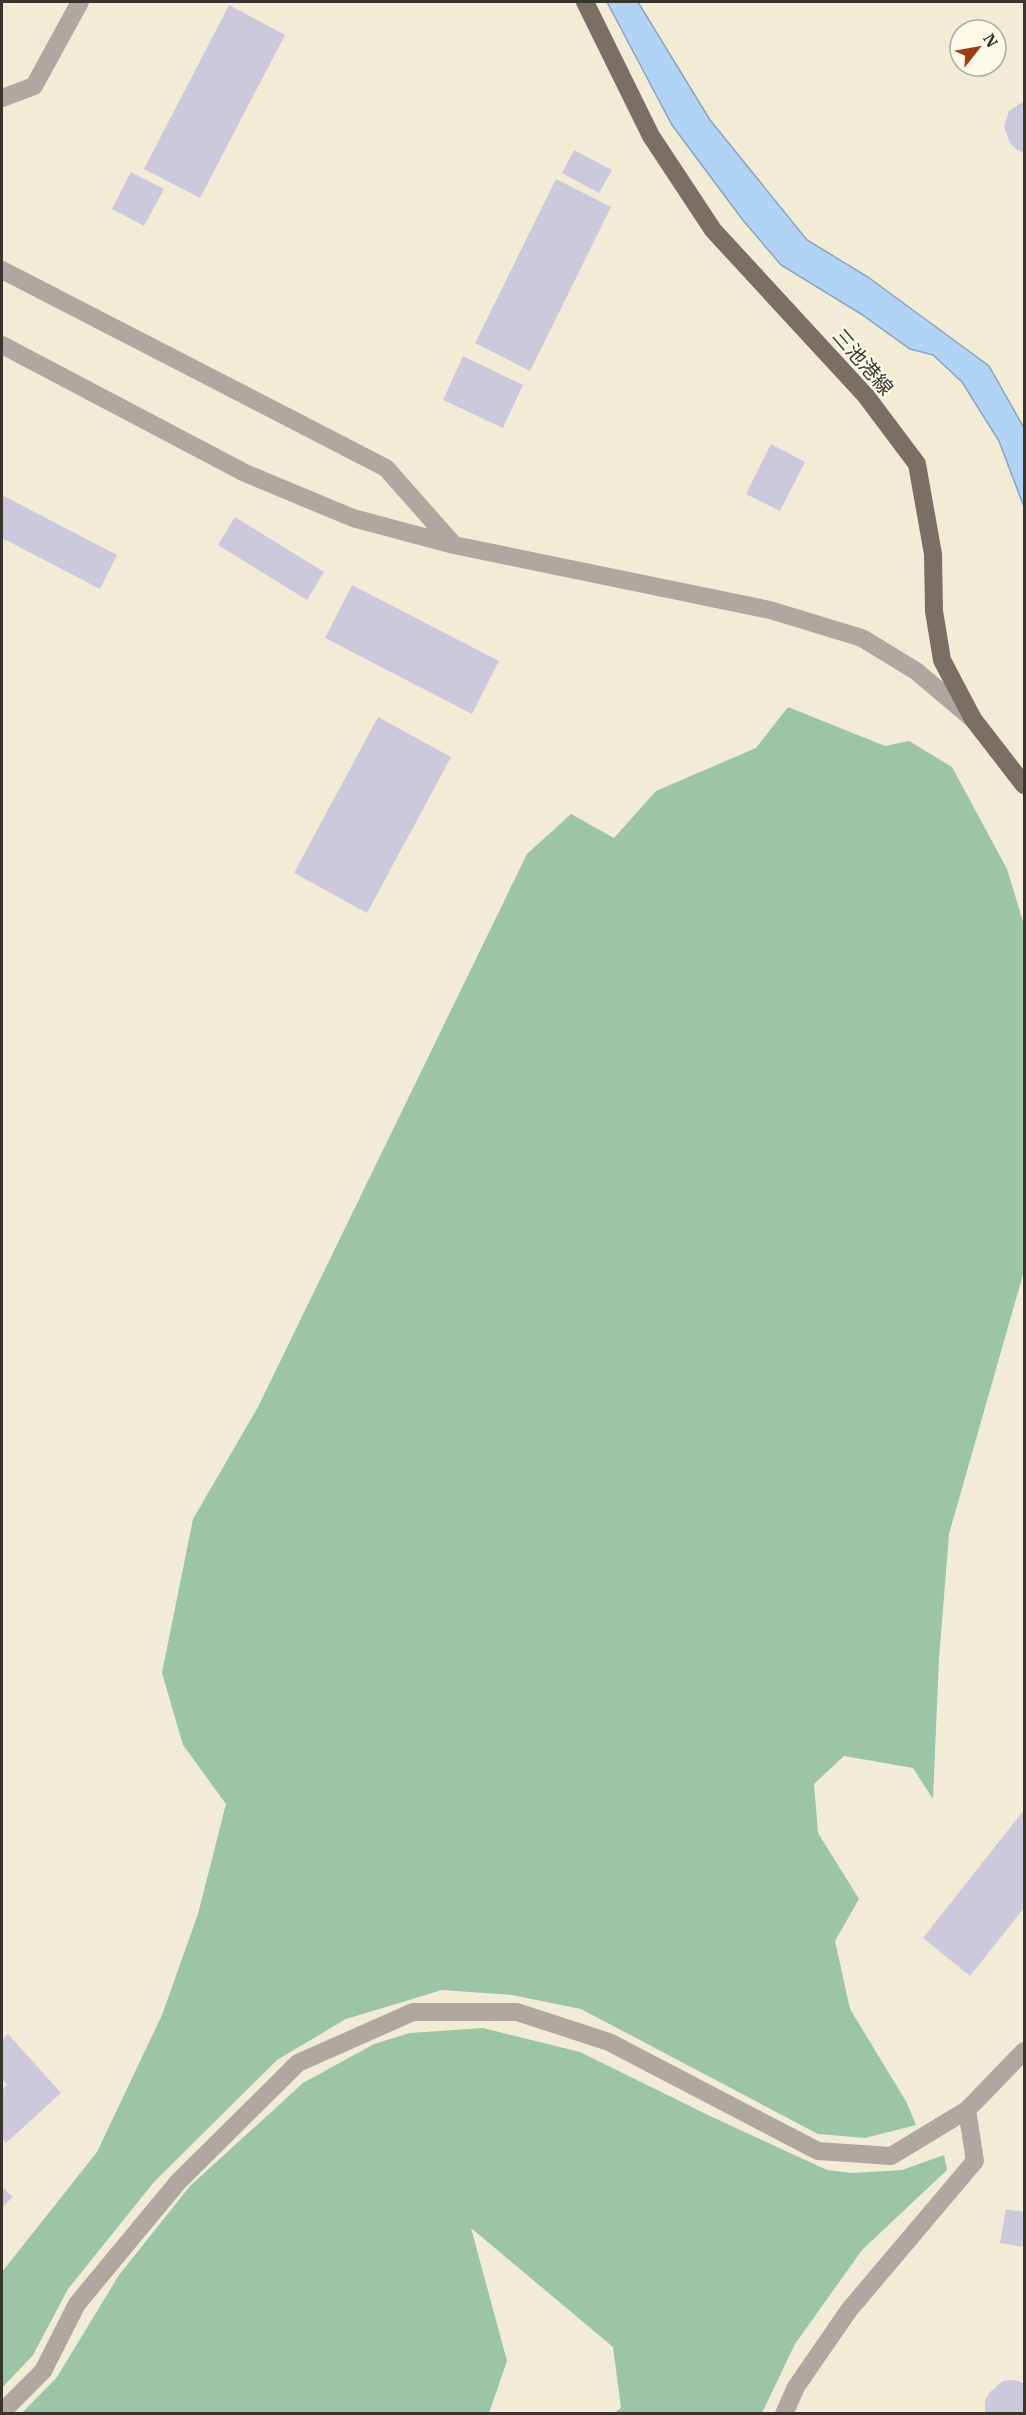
<svg xmlns="http://www.w3.org/2000/svg" width="1026" height="2415" viewBox="0 0 1026 2415" font-family="'IBM Plex Serif','Noto Sans JP',serif">
  <rect width="100%" height="100%" fill="#f2ecd7"/>
  <!-- green -->
  <path fill="#9bc5a4" d="M788 707 885 746 909 741 952 767 1007 869 1024 925V1271L949 1534 939 1659 933 1799 913 1768 844 1756 814 1784 818 1833 859 1899 835 1941 850 2009 907 2103 916 2125 865 2138 818 2134 581 2009 512 1995 442 1990 346 2019 277 2060 154 2182 68 2289 33 2355 2 2388V2272L97 2152 162 2015 198 1914 226 1804 183 1745 162 1673 193 1519 258 1407 527 854 571 814 614 838 656 791 756 748Z
    M483 2028 580 2052 708 2115 827 2170 852 2173 902 2170 944 2155 947 2170 862 2250 795 2344 762 2413H614L621 2408 613 2347 471 2228 507 2361 489 2413H22L57 2377 119 2275 190 2186 303 2083 374 2044 410 2033Z"/>
  <!-- water -->
  <path fill="#b1d3f6" stroke="#8da4ba" stroke-width="1.5" d="M607 2H638L710 120 807 240 868 277 989 366 1024 428V507L999 441 962 382 933 355 910 349 861 314 781 265 742 219 672 125Z"/>
  <!-- building -->
  <path fill="#ccc9dd" d="M229 5 285 35 200 198 144 169Z
    M1024 101V153L1016 149 1010 143 1004 127 1009 111Z
    M574 150 612 170 599 193 562 173Z
    M131 172 164 189 144 226 112 209Z
    M556 179 611 207 530 371 475 343Z
    M463 356 523 385 503 428 443 400Z
    M771 444 805 462 780 511 746 494Z
    M2 495 117 555 100 589 2 538Z
    M235 517 324 572 307 600 218 545Z
    M352 585 499 661 472 714 325 638Z
    M378 717 451 757 367 913 294 873Z
    M1024 1810V1908L970 1976 923 1938Z
    M8 2034 61 2093 6 2143 2 2138V2090L7 2085 2 2079V2040Z
    M2 2187 13 2197 2 2207Z
    M1006 2209 1024 2212V2247L1000 2243Z
    M1013 2380 1024 2383V2414H985V2401L989 2393 1003 2381Z"/>
  <g fill="none" stroke-linecap="round" stroke-linejoin="round">
    <!-- minor -->
    <path stroke="#afa8a1" stroke-width="18" d="M2 98 34 86 80 2
      M2 270 386 468 454 545
      M2 345 245 473 353 518 454 545 770 610 862 638 916 671 973 719
      M2 2412 43 2371 77 2304 178 2182 298 2063 413 2012H517L609 2042 818 2151 891 2156 967 2110 1024 2051
      M784 2414 796 2387 849 2310 975 2161 967 2110"/>
    <!-- major -->
    <path stroke="#7b6f63" stroke-width="18" d="M585 2 651 136 713 230 866 396 917 464 933 554 934 611 942 660 973 719 1024 785"/>
  </g>
  <g text-anchor="middle" stroke-width="4.5" stroke-linejoin="round" paint-order="stroke">
    <!-- street labels -->
    <g font-size="20" fill="#38352d" stroke="#fefae9">
      <text transform="translate(863 362) rotate(49)" y="7">三池港線</text>
    </g>
  </g>
  <!-- border -->
  <rect width="1026" height="2415" fill="none" stroke="#38352d" stroke-width="6"/>
  <!-- north arrow -->
  <g transform="translate(978 48) rotate(59)"><circle r="28" fill="#fefae9" stroke="#afab9e" stroke-width="1.5"/>
  <path d="M0-4.5L10 22L0 15L-10 22Z" fill="#a13a17"/>
  <text y="-9" font-size="16" font-weight="bold" text-anchor="middle" fill="#38352d">N</text>
  </g>
</svg>
